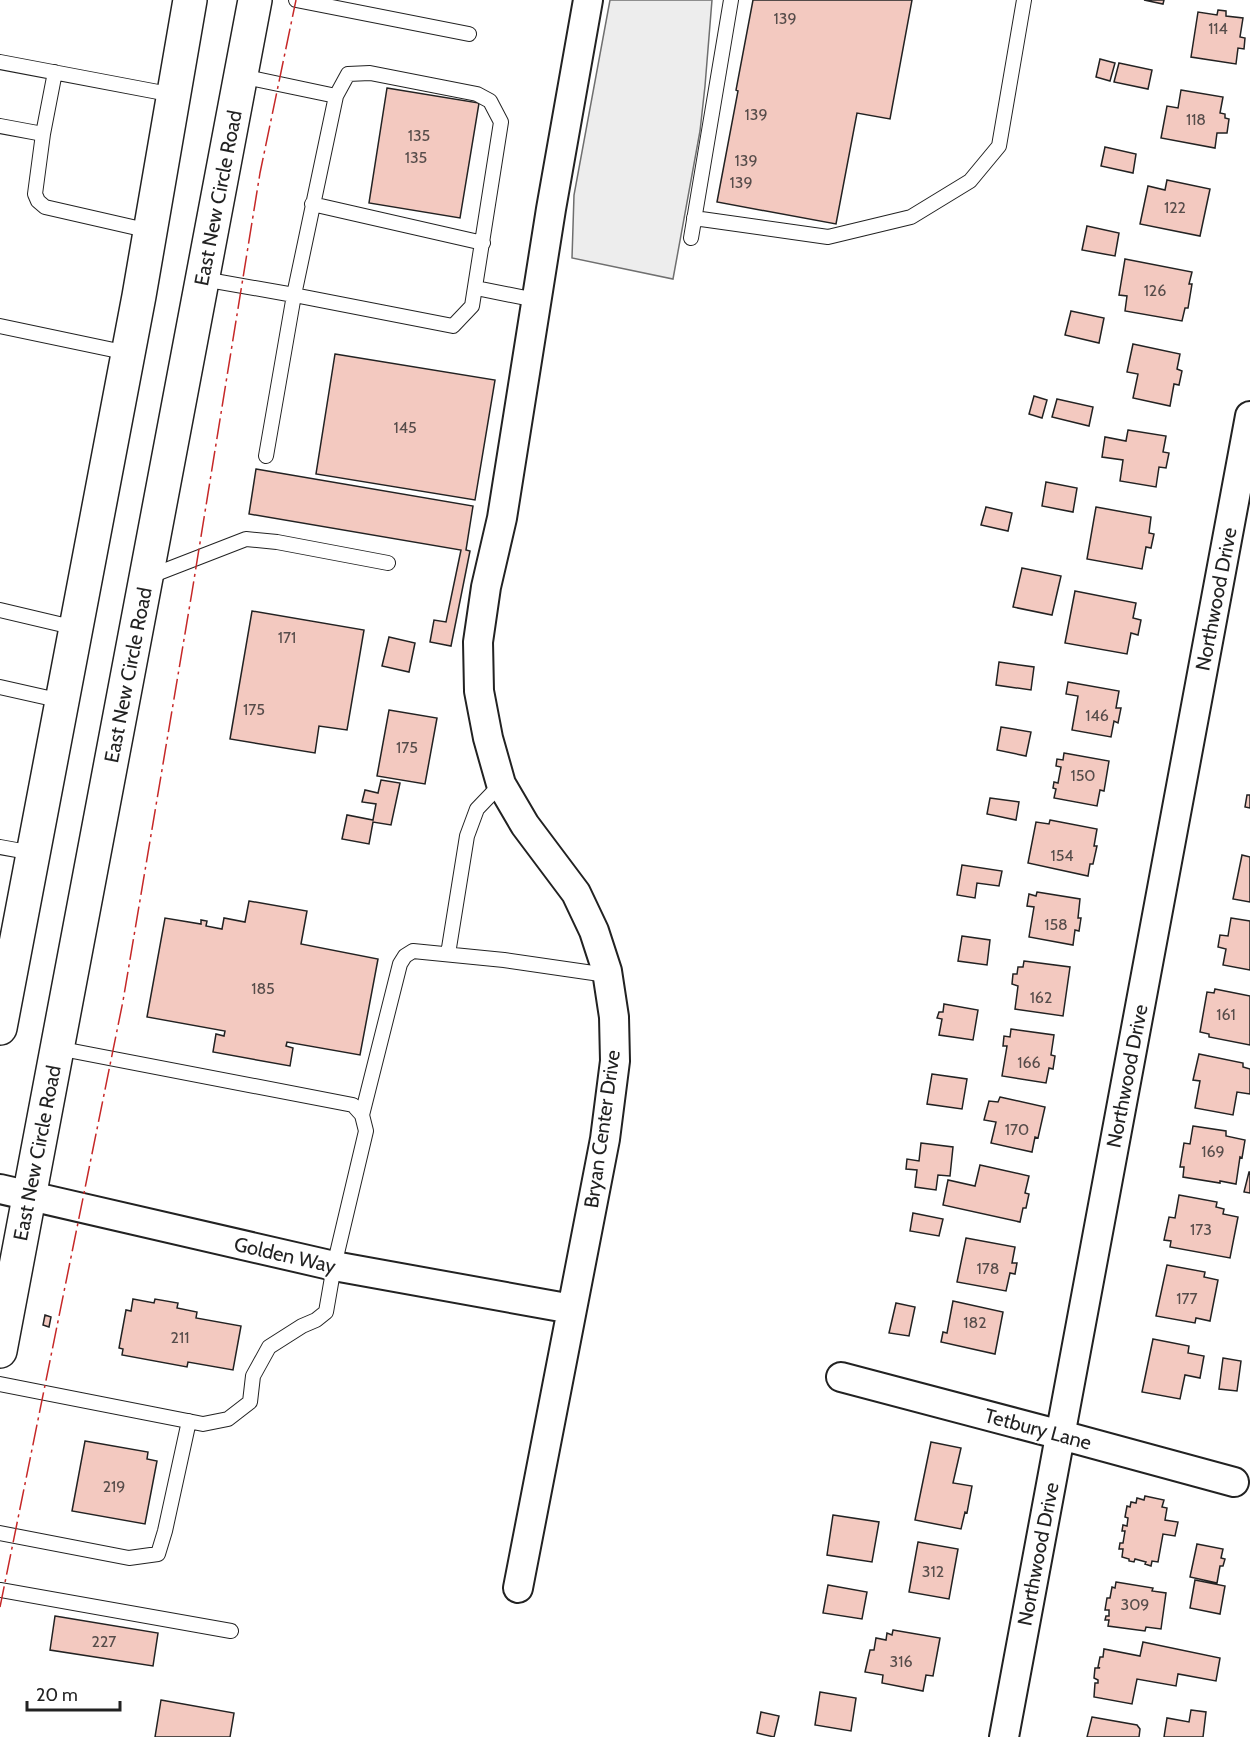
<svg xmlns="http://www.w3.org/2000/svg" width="1250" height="1737" viewBox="0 0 1250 1737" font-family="Cabin,sans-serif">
  <rect width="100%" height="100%" fill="#fff"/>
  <!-- parking -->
  <path fill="#ededed" stroke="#6f6f6f" stroke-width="1.5" d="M610 0H712L705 86 700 131 673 279 572 258 574 195Z"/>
  <!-- building -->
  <path fill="#f3c9c0" stroke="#222" stroke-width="1.5" d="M753 0H912L890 119 857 113 836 224 717 202 738 91 736 90Z
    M1144 0H1164L1163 4Z
    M1218 10 1226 11V16L1243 18 1240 37 1245 38 1244 49 1238 48 1236 64 1191 57 1198 12 1217 15Z
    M1100 59 1115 63 1110 81 1096 77Z
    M1119 63 1152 70 1148 89 1114 82Z
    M387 88 479 103 460 218 369 203Z
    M1181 90 1223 97 1220 113 1225 114V118L1229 119 1227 133H1217L1215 148 1161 138 1167 106 1178 108Z
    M1105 147 1136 154 1133 173 1101 166Z
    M1167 180 1210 189 1200 236 1140 224 1148 186 1165 190Z
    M1087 226 1119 233 1115 256 1082 250Z
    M1125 259 1192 272 1189 284H1192L1188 308H1185L1182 321 1125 311 1127 296 1119 295Z
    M1071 311 1104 318 1099 343 1065 335Z
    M1133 344 1180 354 1177 369 1182 371 1179 385 1174 384 1170 406 1133 398 1138 374 1127 372Z
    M335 354 495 380 475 500 316 474Z
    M1034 396 1047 400 1042 418 1029 414Z
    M1057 399 1093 407 1089 426 1052 417Z
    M1128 430 1166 436 1163 452 1169 453 1166 468 1159 467 1156 487 1120 481 1123 460 1102 457 1105 437 1126 441Z
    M256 469 473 506 466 550 470 551 451 646 430 642 434 620 446 622 461 550 249 514Z
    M1046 482 1077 488 1073 512 1042 506Z
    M986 507 1012 513 1008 531 981 525Z
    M1096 507 1151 517 1149 533 1154 534 1151 548 1146 547 1142 569 1087 559Z
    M1022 568 1061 576 1052 615 1013 607Z
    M1075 591 1136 603 1133 618 1141 620 1138 635 1131 633 1127 654 1065 643Z
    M252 611 364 630 347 730 319 726 315 753 230 739Z
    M389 637 415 643 409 672 382 666Z
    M999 662 1034 667 1031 690 996 685Z
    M1068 682 1119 691 1116 708H1121L1118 723 1114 721 1111 737 1072 730 1078 696 1066 694Z
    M389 710 437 718 425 784 377 776Z
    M1001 727 1031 732 1026 756 997 750Z
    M1064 753 1109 761 1104 791 1100 790 1097 806 1054 798 1056 789 1053 788 1054 782 1058 783 1061 767 1056 766 1057 759 1063 760Z
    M381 780 400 783 391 825 373 822 369 844 342 839 347 815 373 820 376 804 362 802 365 790 378 793Z
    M1247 795H1250V808L1245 807Z
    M990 798 1019 802 1016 820 987 814Z
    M1050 820 1097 829 1094 846H1097L1093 864H1090L1088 876 1028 863 1036 822 1049 824Z
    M1242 855 1250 857V902L1233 899Z
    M962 865 1002 871 999 886 977 883 975 898 957 895Z
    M1037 892 1080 899 1078 918H1081L1079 931 1075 930 1073 945 1029 937 1034 907 1027 906 1029 894 1036 896Z
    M249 901 307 911 301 944 378 959 360 1055 287 1042 286 1046 293 1048 290 1066 213 1052 216 1034 224 1036 225 1031 147 1017 165 918 201 924V920L207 921 206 926 222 929 224 918 245 922Z
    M1231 918 1250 921V970L1223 965 1226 949 1218 947 1220 935 1228 936Z
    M962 936 990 940 987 965 958 961Z
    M1024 961 1070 967 1063 1016 1015 1009 1018 986 1012 984 1013 974H1017L1018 967H1023Z
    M1215 989 1250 996V1045L1209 1037V1034L1200 1032 1207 992 1214 993Z
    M944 1004 978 1010 973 1040 939 1035 942 1019 937 1018 939 1012H943Z
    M1011 1029 1054 1035 1051 1055 1055 1056 1053 1069 1049 1068 1046 1083 1002 1076 1007 1046H1003L1004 1036 1010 1037Z
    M1199 1054 1243 1063V1067L1250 1069V1094L1237 1092 1233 1115 1195 1108 1200 1081 1193 1080Z
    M932 1074 967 1079 962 1109 927 1104Z
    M1000 1097 1045 1107 1038 1138 1035 1137 1032 1152 991 1143 996 1122 984 1120 989 1101 998 1102Z
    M1193 1126 1226 1131V1136L1245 1140 1242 1158 1240 1157 1236 1184 1220 1181V1183L1183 1177 1184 1167H1180L1184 1143 1190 1144Z
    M921 1143 953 1147 950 1176 938 1175 936 1190 915 1187 917 1170 906 1169 907 1159 919 1161Z
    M980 1165 1029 1176 1025 1193 1029 1194 1026 1208H1023L1020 1222 943 1205 948 1180 975 1186Z
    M1249 1172H1250V1193L1244 1192Z
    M1179 1195 1217 1202 1216 1207 1224 1209 1223 1214 1238 1217 1230 1258 1170 1247 1171 1241 1164 1240 1169 1217 1175 1218Z
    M913 1213 943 1219 939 1236 910 1231Z
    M966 1238 1015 1247 1012 1263H1017L1015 1274 1010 1273 1006 1291 957 1282Z
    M1167 1265 1205 1272 1204 1277 1218 1280 1210 1321 1196 1318 1195 1323 1156 1316Z
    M133 1299 154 1303 155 1299 178 1303 177 1308 197 1312 196 1318 241 1326 233 1370 188 1362 187 1367 122 1355 123 1349 119 1348 126 1310 131 1311Z
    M953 1301 1003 1312 995 1354 941 1342 943 1332 947 1333Z
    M896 1303 915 1307 909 1336 889 1333Z
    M45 1315 51 1317 49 1327 43 1325Z
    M1153 1339 1189 1346 1188 1353 1204 1356 1200 1378 1185 1375 1180 1399 1142 1392Z
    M1223 1358 1241 1361 1237 1391 1219 1389Z
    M85 1441 148 1452 147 1459 157 1461 145 1524 72 1511Z
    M931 1442 961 1448 953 1483 972 1486 967 1513 965 1512 961 1529 915 1520Z
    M1145 1496 1164 1500 1162 1507 1167 1508 1165 1520 1178 1522 1175 1536 1163 1534 1158 1562 1152 1561 1151 1566 1145 1564 1146 1562 1135 1559 1134 1562 1129 1561V1559L1122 1557 1123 1549H1119L1120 1543H1123L1125 1531H1122L1123 1525 1127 1526 1128 1518 1125 1517 1127 1506 1130 1507 1131 1502 1136 1503 1137 1498 1144 1500Z
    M833 1515 879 1522 872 1562 827 1555Z
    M918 1542 958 1549 949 1599 909 1592Z
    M1197 1544 1223 1549 1221 1558 1225 1559 1223 1566H1220L1217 1583 1190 1577Z
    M1195 1580 1225 1586 1220 1614 1190 1608Z
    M1116 1582 1153 1588 1152 1591 1166 1593 1161 1629 1146 1627 1145 1631 1108 1626 1109 1620H1105L1106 1616H1109V1610H1105L1107 1598H1110L1112 1587 1115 1588Z
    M828 1585 867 1592 862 1619 823 1613Z
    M55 1616 158 1633 153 1666 50 1650Z
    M893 1630 940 1638 933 1676 926 1675 923 1691 882 1683 883 1675 865 1672 870 1650H874L876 1638 886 1640 887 1633 892 1635Z
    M1143 1642 1220 1658 1216 1681 1178 1674 1176 1686 1137 1679 1132 1704 1094 1697 1095 1683H1098V1680L1094 1678 1095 1668H1100L1098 1667 1100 1657H1103L1104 1649 1140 1656Z
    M820 1692 856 1698 851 1731 815 1725Z
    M161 1700 234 1713 230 1737H155Z
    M1191 1710 1206 1712 1203 1737H1164L1167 1718 1189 1722Z
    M761 1712 779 1716 774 1737 757 1733Z
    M1092 1717 1137 1725 1140 1729 1139 1737H1087Z"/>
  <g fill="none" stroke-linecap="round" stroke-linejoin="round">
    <defs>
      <path id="service" d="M296 0 469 34
        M0 62 174 95
        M0 126 43 134 55 72
        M43 134 35 194 38 201 45 207 150 231
        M312 204 483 243
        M694 218 828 237 911 217 970 181 999 146 1024 0
        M691 238 731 0
        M203 279 294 295 336 96 241 76
        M476 288 536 300
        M0 326 128 353
        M266 456 294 295 453 326 472 306 501 122 490 101 477 94 370 73 348 74 336 96
        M148 577 246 539 277 542 388 563
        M0 610 76 628
        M0 687 62 701
        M0 847 33 853
        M448 954 467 836 477 809 501 784
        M362 1115 400 964 405 956 413 951 504 960 607 975
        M0 1384 203 1424 228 1419 250 1402 253 1376 269 1347 302 1326 316 1320 326 1312 334 1266 366 1131 362 1115 353 1105 57 1048
        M0 1533 129 1558 158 1554 165 1531 189 1421
        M0 1590 231 1631"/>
      <path id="minor" d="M0 1189 334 1266 572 1309
        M841 1377 1061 1435 1234 1482
        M518 1588 605 1139 615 1061 614 1017 607 971 594 931 576 893 525 825 501 784 488 738 479 691 478 642 486 587 502 518 551 209 588 0
        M1004 1737 1250 416"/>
      <path id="trunk" d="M0 1028 139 296 190 0
        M0 1351 255 0"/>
    </defs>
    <!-- service casing -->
    <use href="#service" stroke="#222" stroke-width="16"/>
    <!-- minor casing -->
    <use href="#minor" stroke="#222" stroke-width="32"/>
    <!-- trunk casing -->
    <use href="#trunk" stroke="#222" stroke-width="36"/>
    <!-- service -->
    <use href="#service" stroke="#fff" stroke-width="14"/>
    <!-- minor -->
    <use href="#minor" stroke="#fff" stroke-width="28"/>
    <!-- trunk -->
    <use href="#trunk" stroke="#fff" stroke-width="33"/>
    <!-- power -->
    <path stroke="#c62828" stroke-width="1.5" stroke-dasharray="21 4.5 3 4.5" stroke-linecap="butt" d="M0 1607 123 1001 192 592 260 173 296 0"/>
  </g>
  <g text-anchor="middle" stroke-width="4.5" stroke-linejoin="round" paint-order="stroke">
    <!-- number labels -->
    <g font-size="16" fill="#564c4a">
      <text x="785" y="24">139</text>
      <text x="1218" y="34">114</text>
      <text x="756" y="120">139</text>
      <text x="1196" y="125">118</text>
      <text x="419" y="141">135</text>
      <text x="416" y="163">135</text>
      <text x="746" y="166">139</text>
      <text x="741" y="188">139</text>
      <text x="1175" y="213">122</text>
      <text x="1155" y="296">126</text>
      <text x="405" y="433">145</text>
      <text x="287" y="643">171</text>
      <text x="254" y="715">175</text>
      <text x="1097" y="721">146</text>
      <text x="407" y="753">175</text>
      <text x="1083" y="781">150</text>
      <text x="1062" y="861">154</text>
      <text x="1056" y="930">158</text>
      <text x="263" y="994">185</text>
      <text x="1041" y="1003">162</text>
      <text x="1226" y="1020">161</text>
      <text x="1029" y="1068">166</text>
      <text x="1017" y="1135">170</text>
      <text x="1213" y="1157">169</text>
      <text x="1201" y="1235">173</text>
      <text x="988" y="1274">178</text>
      <text x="1187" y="1304">177</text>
      <text x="975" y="1328">182</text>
      <text x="180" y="1343">211</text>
      <text x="114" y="1492">219</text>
      <text x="933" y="1577">312</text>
      <text x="1135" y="1610">309</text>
      <text x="104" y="1647">227</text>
      <text x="901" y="1667">316</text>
    </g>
    <!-- street labels -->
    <g font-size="20" fill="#222" stroke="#fff">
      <text transform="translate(218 198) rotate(-79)" y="7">East New Circle Road</text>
      <text transform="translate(1216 599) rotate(-79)" y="7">Northwood Drive</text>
      <text transform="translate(128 675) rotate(-79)" y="7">East New Circle Road</text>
      <text transform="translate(1127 1076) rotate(-79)" y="7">Northwood Drive</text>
      <text transform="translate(602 1129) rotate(-82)" y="7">Bryan Center Drive</text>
      <text transform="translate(37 1153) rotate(-79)" y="7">East New Circle Road</text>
      <text transform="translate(285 1255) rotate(13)" y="7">Golden Way</text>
      <text transform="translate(1038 1429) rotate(15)" y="7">Tetbury Lane</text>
      <text transform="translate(1038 1554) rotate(-79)" y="7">Northwood Drive</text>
    </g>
  </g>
  <!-- scale -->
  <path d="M27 1701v9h93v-9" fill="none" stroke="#222222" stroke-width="3"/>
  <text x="36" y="1701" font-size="18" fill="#222222" stroke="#ffffff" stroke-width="4.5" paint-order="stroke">20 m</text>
</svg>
